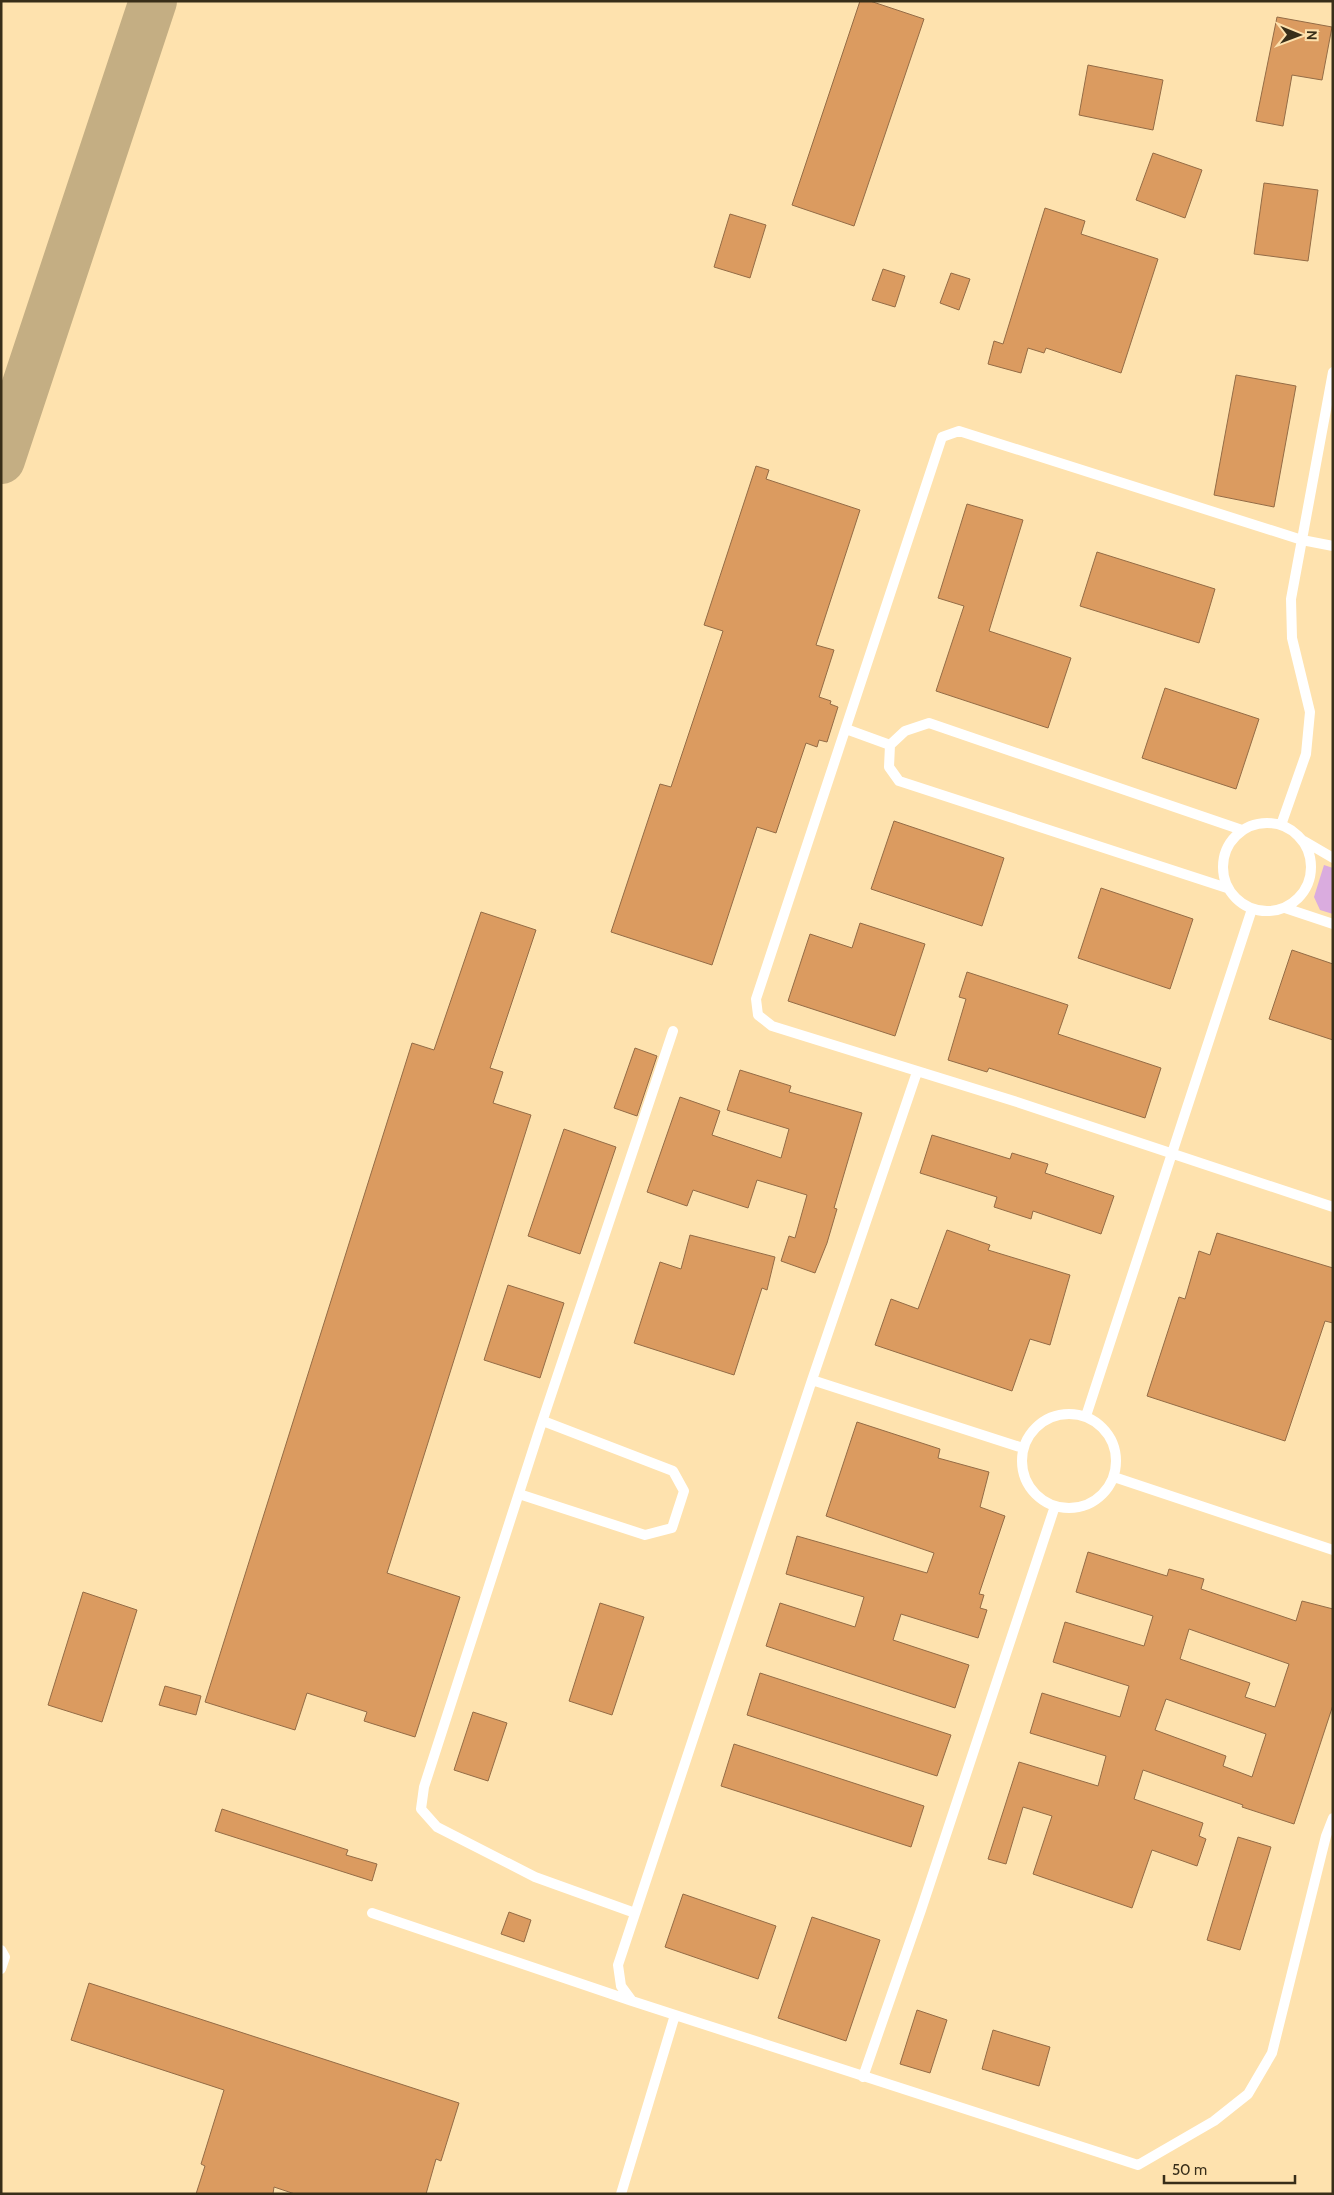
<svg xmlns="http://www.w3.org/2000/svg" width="1334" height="2195" viewBox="0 0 1334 2195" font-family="Cabin,sans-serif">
  <rect width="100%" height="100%" fill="#fee2ae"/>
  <!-- green -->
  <path fill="#daacdf" d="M1324 865 1333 868V914L1320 910 1314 897Z"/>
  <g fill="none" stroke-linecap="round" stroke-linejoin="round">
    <!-- taxiway -->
    <path stroke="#c4ae83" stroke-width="48" d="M1 460 153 1"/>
  </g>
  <!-- building -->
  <path fill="#db9b60" stroke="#946c46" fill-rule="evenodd" d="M860 1H870L924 19 854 226 792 205Z
    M1277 17 1332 27 1322 80 1292 75 1283 126 1256 121Z
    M1088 65 1163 80 1153 130 1079 115Z
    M1153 153 1202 170 1185 218 1136 200Z
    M1264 183 1318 190 1308 261 1254 254Z
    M1045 208 1085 221 1081 234 1158 259 1121 373 1046 348 1044 353 1028 348 1021 373 988 364 994 341 1003 344Z
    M730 214 766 225 750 278 714 267Z
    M883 269 905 276 895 307 872 300Z
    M951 273 970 279 959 310 940 303Z
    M1236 375 1296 386 1274 507 1214 495Z
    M756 466 769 470 766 479 860 510 816 645 834 650 819 697 831 701 830 704 838 707 827 742 819 740 817 747 806 743 776 833 757 827 712 965 611 932 660 784 671 787 723 631 704 625Z
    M967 504 1023 520 989 631 1071 658 1048 728 936 691 964 606 938 598Z
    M1097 552 1215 589 1199 643 1080 606Z
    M1165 688 1259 719 1236 789 1142 758Z
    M894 821 1004 858 982 926 871 889Z
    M1101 888 1193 919 1170 989 1078 958Z
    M481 912 536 930 490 1068 503 1072 493 1103 531 1115 387 1573 460 1597 415 1737 364 1721 367 1712 307 1693 295 1730 205 1702 412 1043 434 1050Z
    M860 923 925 944 895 1036 788 1001 810 934 852 948Z
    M1292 950 1333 964V1040L1269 1019Z
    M967 972 1068 1005 1058 1034 1161 1068 1145 1118 989 1068 987 1072 948 1060 966 999 959 997Z
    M635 1048 657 1056 637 1116 614 1108Z
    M740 1070 791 1086 789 1092 862 1113 834 1208 837 1209 827 1243 815 1273 781 1261 789 1236 795 1238 807 1195 757 1180 748 1208 693 1190 687 1206 647 1192 680 1097 720 1111 712 1135 781 1158 789 1129 727 1110Z
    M564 1129 616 1147 580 1254 528 1236Z
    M932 1135 1010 1159 1012 1153 1048 1164 1045 1173 1114 1196 1101 1234 1033 1211 1031 1219 994 1207 997 1197 920 1173Z
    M947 1230 990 1245 988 1250 1070 1275 1050 1345 1030 1339 1012 1391 875 1345 891 1299 918 1309Z
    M1217 1233 1333 1268V1323L1325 1321 1285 1441 1147 1396 1179 1297 1185 1299 1199 1251 1210 1255Z
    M690 1235 775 1257 767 1290 762 1288 734 1375 634 1343 660 1262 681 1269Z
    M508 1285 564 1303 540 1378 484 1360Z
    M857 1422 940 1449 938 1458 989 1472 980 1507 1005 1516 979 1594 984 1595 980 1608 987 1610 978 1638 901 1614 893 1640 969 1665 955 1708 766 1646 780 1603 855 1627 864 1597 786 1574 797 1536 927 1573 934 1553 826 1516Z
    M1088 1552 1167 1576 1169 1569 1204 1579 1201 1589 1296 1621 1302 1601 1333 1609V1705L1294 1824 1242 1807 1243 1805 1143 1770 1134 1799 1203 1823 1199 1836 1206 1839 1197 1866 1152 1850 1132 1908 1033 1874 1052 1816 1023 1807 1006 1864 988 1859 1019 1762 1098 1786 1106 1756 1030 1733 1042 1693 1120 1717 1129 1686 1053 1662 1065 1622 1144 1646 1153 1616 1076 1592ZM1189 1629 1289 1664 1275 1707 1245 1697 1250 1683 1180 1659ZM1166 1699 1266 1734 1252 1777 1223 1766 1226 1756 1155 1730Z
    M83 1592 137 1610 102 1722 48 1705Z
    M600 1603 644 1617 612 1715 569 1701Z
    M760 1673 951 1735 937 1776 747 1715Z
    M165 1686 201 1696 196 1715 159 1705Z
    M473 1712 507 1723 488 1781 454 1770Z
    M734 1744 924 1806 911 1847 721 1786Z
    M222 1809 348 1850 346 1855 377 1864 372 1881 215 1831Z
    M1238 1837 1271 1847 1240 1950 1207 1940Z
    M683 1894 776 1926 758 1979 665 1947Z
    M509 1912 531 1920 524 1942 501 1934Z
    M812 1917 880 1940 846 2041 778 2018Z
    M89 1983 459 2103 441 2161 436 2159 426 2194H295L274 2187 273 2194H196L205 2166 201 2164 224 2090 71 2040Z
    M917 2010 947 2020 930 2073 900 2064Z
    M993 2030 1050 2047 1039 2086 982 2069Z"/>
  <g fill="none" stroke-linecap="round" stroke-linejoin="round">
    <!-- service -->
    <path stroke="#fff" stroke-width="10" d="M1333 546 1302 540 959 431 942 437 756 999 758 1015 772 1026 1017 1102 1333 1207
      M846 729 890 745
      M1223 867a44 44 0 1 1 88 0a44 44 0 1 1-88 0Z
      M1281 825 1306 754 1310 712 1292 638 1291 599 1333 372
      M1304 841 1333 858
      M1227 888 899 781 889 767 890 745 905 731 929 723 1242 830
      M1285 908 1333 924
      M917 1072 812 1380 618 1965 621 1986 632 2001 1138 2165 1214 2121 1248 2094 1272 2053 1326 1836 1333 1818
      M812 1380 1023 1448
      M1022 1461a47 47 0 1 1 94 0a47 47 0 1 1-94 0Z
      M1086 1416 1252 909
      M1114 1477 1333 1550
      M519 1494 645 1535 672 1528 684 1491 673 1471 543 1421
      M372 1913 632 2001
      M635 1913 535 1877 437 1827 421 1809 424 1787 540 1428 673 1031
      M1 1950 5 1957 1 1969
      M863 2077 921 1910 1055 1506
      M621 2194 675 2015"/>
  </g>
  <!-- border -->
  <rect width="1334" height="2195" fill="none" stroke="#382e19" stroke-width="5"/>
  <!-- north arrow -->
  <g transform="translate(1299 35) rotate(91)" stroke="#fee2ae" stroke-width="4" paint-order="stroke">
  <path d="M0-4L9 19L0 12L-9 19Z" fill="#382e19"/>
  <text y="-8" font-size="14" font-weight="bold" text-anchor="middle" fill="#382e19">N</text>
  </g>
  <!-- scale -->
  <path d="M1164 2175v8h131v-8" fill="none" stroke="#382e19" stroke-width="2.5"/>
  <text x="1172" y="2175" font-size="15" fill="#382e19" stroke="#fee2ae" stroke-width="4" paint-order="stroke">50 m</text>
</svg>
